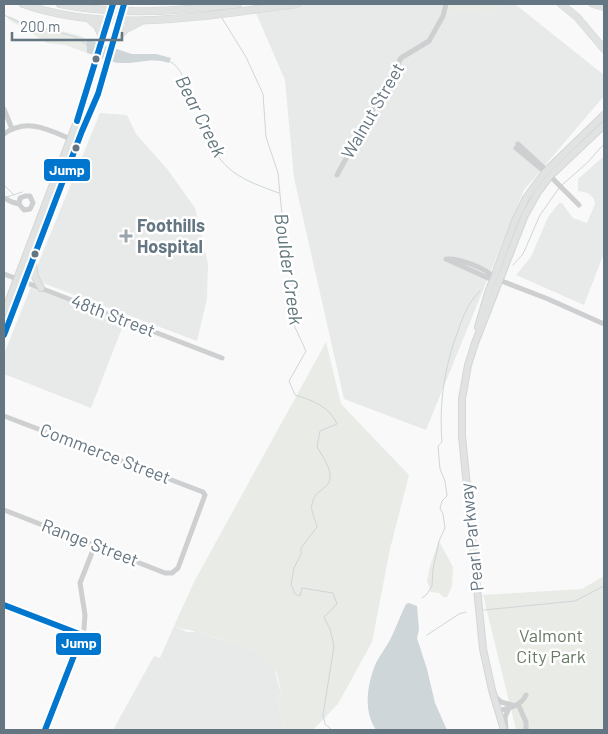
<svg xmlns="http://www.w3.org/2000/svg" width="608" height="734" viewBox="0 0 608 734" font-family="Barlow,sans-serif">
  <rect width="100%" height="100%" fill="#f9f9f9"/>
  <!-- built -->
  <path fill="#e8e9e9" d="M252 4H515L604 75V96L524 190 426 430 344 399 294 178 285 80Z
    M100 113 127 115 136 134 168 170 195 208 208 264 207 299 197 341 32 279Z
    M604 156V253L584 305 516 275 531 257 548 217 559 203H562L573 218 587 223 595 204 594 199 588 193 578 191V179Z
    M31 287 124 323 91 408 4 374V354Z
    M174 626 187 632H197L249 649 268 660 274 668 281 694 277 695 284 730H113L154 656 160 658Z"/>
  <!-- green -->
  <path fill="#e8ebe6" d="M449 4H499L492 14 449 13Z
    M9 16 20 21 81 36 86 39 87 53 65 45 47 43 8 19Z
    M326 342 341 404 409 475 390 549 372 642 338 704 313 730H284L277 695 281 693C279 683 278 672 271 664 262 652 212 636 196 632 188 629 183 630 174 626L194 582Z
    M439 541 453 567 452 586 447 597H443L439 593 431 592 427 581 430 566Z
    M604 576V730H516L483 595 582 589Z"/>
  <!-- water -->
  <path fill="#ced6d9" d="M86 39 132 54H156L171 58 169 63C151 57 139 64 121 63 110 63 98 56 87 53Z
    M409 603 417 606 419 630 417 638 427 669 435 703 447 730H376C363 711 367 684 376 663 380 655 386 647 390 640 396 628 400 616 406 604Z"/>
  <g fill="none" stroke-linecap="round" stroke-linejoin="round">
    <!-- stream -->
    <path stroke="#ced6d9" stroke-width="1" d="M4 15 19 22 76 37 87 45
      M222 18 246 57 263 94 266 137 278 173 283 226 292 270 293 323 306 351 289 381 295 395C312 400 330 407 337 424L320 431 317 447C323 457 337 476 326 486 318 494 315 492 312 504 310 511 316 520 317 527L301 548V554L294 568 291 584 295 594 300 596 302 588 333 593 337 604 324 617 330 629 334 646 323 715 325 724 332 730
      M169 61C177 65 180 71 184 78 189 87 194 96 198 105 205 123 208 143 220 159 235 178 257 185 279 193
      M4 185 14 195
      M562 185 587 163 604 144
      M7 197 22 192
      M513 265 523 254 540 215 559 188
      M422 598 427 594 432 586 433 569 439 541 445 528 443 514 440 508 442 501 447 496 445 481 440 469 438 446 442 442C439 404 444 368 458 331 463 316 468 303 480 291
      M484 610 575 601 604 586
      M427 635 459 614 466 612"/>
    <defs>
      <path id="major" d="M33 264 35 277 41 288
        M4 313 76 124 113 4
        M478 327 488 293 515 221 526 198 545 172 604 115
        M4 335 82 131 98 94 124 4
        M504 730 492 690 483 649 462 436V399L468 365 475 343 525 215 538 192 550 176 604 125"/>
      <path id="highway" d="M23 4C113 35 206 15 297 4
        M60 4C119 16 178 11 238 4
        M561 4 577 17 604 49
        M593 4 604 7
        M89 19 97 26 103 38
        M114 41 126 29 140 22"/>
    </defs>
    <!-- major casing -->
    <use href="#major" stroke="#d5d6d7" stroke-width="8"/>
    <!-- highway casing -->
    <use href="#highway" stroke="#d5d6d6" stroke-width="8"/>
    <!-- minor -->
    <path stroke="#cecfd0" stroke-width="5" d="M4 109 12 129
      M4 134C29 116 52 132 78 142
      M518 144 543 167 545 172
      M516 148 550 176 579 205
      M337 175 401 58 429 41 443 16 446 4
      M4 198 12 202 19 204 24 210 30 209 33 203 30 196H25L20 198 19 204
      M446 259 488 278H494L548 299 604 324
      M447 259C458 258 487 268 494 278
      M4 274 222 358
      M4 416 203 492 205 495 178 568 172 573H165L4 510
      M4 605 82 635
      M494 696 501 702 512 705
      M518 704 526 722V730
      M498 711C509 708 521 706 526 695
      M45 730 84 629 85 615 80 583 95 545
      M506 730 505 717 509 708"/>
    <!-- major -->
    <use href="#major" stroke="#e1e2e2" stroke-width="6"/>
    <!-- highway -->
    <use href="#highway" stroke="#e1e2e2" stroke-width="7"/>
    <defs>
      <path id="bus-1" d="M77 121 113 4
        M4 335 82 131 98 94 124 4
        M4 605 82 635 45 730"/>
    </defs>
    <!-- bus-1 casing -->
    <use href="#bus-1" stroke="#fff" stroke-width="10"/>
    <!-- bus-1 -->
    <use href="#bus-1" stroke="#0076ce" stroke-width="6"/>
  </g>
  <!-- markers -->
  <g fill="#657683" stroke="#fff" stroke-width="2">
    <circle cx="96" cy="59" r="4.5"/>
    <circle cx="76" cy="148" r="4.5"/>
    <circle cx="35" cy="254" r="4.5"/>
  </g>
  <path fill="#99a4ac" stroke="#fff" stroke-width="2" d="M123.5 228.5h5v5h5v5h-5v5h-5v-5h-5v-5h5z"/>
  <g text-anchor="middle" stroke-width="5" stroke-linejoin="round" paint-order="stroke">
    <!-- street labels -->
    <g font-size="18" fill="#657683" stroke="#fff">
      <text transform="translate(373 111) rotate(-60)" y="6">Walnut Street</text>
      <text transform="translate(113 316) rotate(21)" y="6">48th Street</text>
      <text transform="translate(105 454) rotate(21)" y="6">Commerce Street</text>
      <text transform="translate(472 537) rotate(-96)" y="6">Pearl Parkway</text>
      <text transform="translate(90 543) rotate(21)" y="6">Range Street</text>
    </g>
    <!-- poi labels -->
    <g font-size="18" font-weight="bold" fill="#657683" stroke="#fff" text-anchor="start">
      <text x="137" y="232">Foothills<tspan x="137" dy="21">Hospital</tspan></text>
    </g>
    <!-- park labels -->
    <g font-size="18" fill="#687a64" stroke="#fff">
      <text x="551" y="642">Valmont<tspan x="551" dy="21">City Park</tspan></text>
    </g>
    <!-- water labels -->
    <g font-size="19" font-style="italic" fill="#60757c" stroke="#fff">
      <text transform="translate(201 116) rotate(63)" y="7">Bear Creek</text>
      <text transform="translate(289 269) rotate(82)" y="7">Boulder Creek</text>
    </g>
  </g>
  <g stroke="#fff" stroke-width="2">
    <rect x="43" y="158" width="48" height="24" rx="5" fill="#0076ce"/>
    <rect x="55" y="632" width="47" height="24" rx="5" fill="#0076ce"/>
  </g>
  <g font-size="14" text-anchor="middle" font-weight="bold" fill="#fff">
    <text x="67" y="175">Jump</text>
    <text x="79" y="648">Jump</text>
  </g>
  <!-- border -->
  <rect width="608" height="734" fill="none" stroke="#657683" stroke-width="10"/>
  <!-- scale -->
  <path d="M12 32v8h110v-8" fill="none" stroke="#657683" stroke-width="2.5"/>
  <text x="20" y="32" font-size="15" fill="#657683" stroke="#ffffff" stroke-width="4" paint-order="stroke">200 m</text>
</svg>
